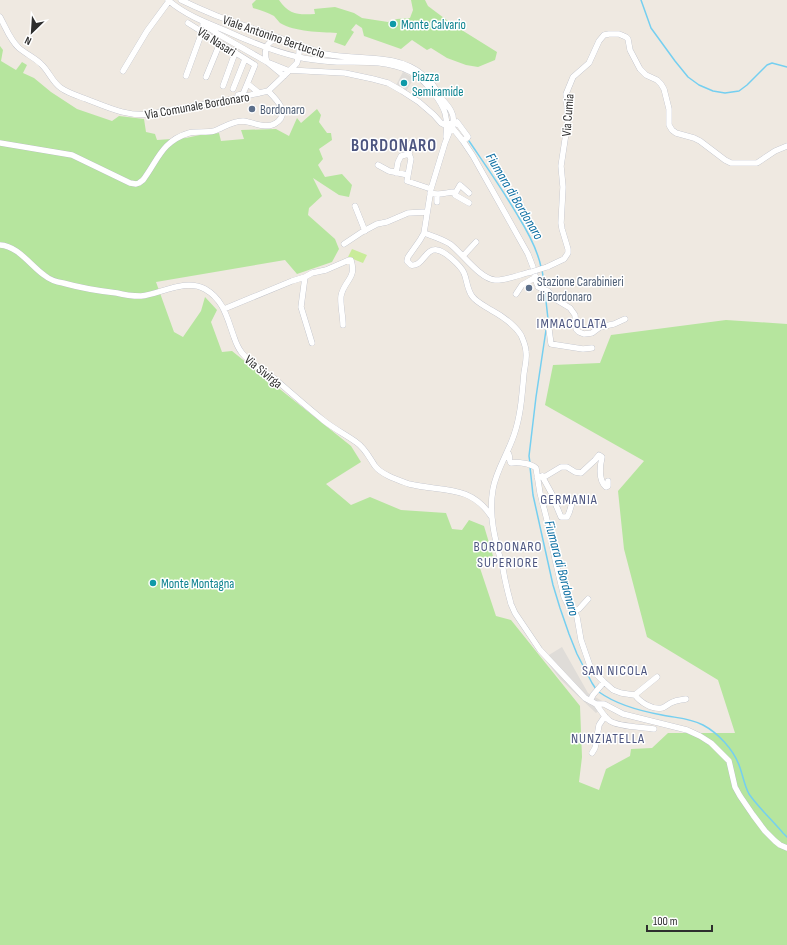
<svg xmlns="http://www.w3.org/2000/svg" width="787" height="945" viewBox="0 0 787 945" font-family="'Sofia Sans Condensed',sans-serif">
  <rect width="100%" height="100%" fill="#efe9e1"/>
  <!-- green -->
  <path fill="#b6e59e" d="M256 0H279C289 15 299 15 315 14L314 9 335 7 354 13 362 18 388 22 397 19 410 18 413 10 411 0H425L428 6 452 24 497 52 495 60 478 67 466 65 447 58 431 48 427 50 412 40 401 49 364 36 362 28 356 24 351 30 354 32 345 46 334 42 337 33C320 32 295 32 280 23 278 21 276 18 274 16 267 12 260 10 253 8L252 4Z
    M0 46 3 50 1 61 16 70 22 62 27 65 23 73 34 78 51 92 77 109 112 121 119 116 144 119 146 132 155 134 157 140 186 138 200 135 219 133 221 141 244 139 241 130 276 129 289 136 297 118 301 123 317 109 321 115 319 122 327 133H331L332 140 319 149 323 159 318 165 325 177 342 174 352 185 349 197 339 195 313 178 322 196 309 208 308 215 335 239 339 249 332 262 297 274 285 260 156 282 174 332 183 337 201 311 205 297 217 310 211 322 222 352 232 351 351 446 361 462 326 484 351 505 370 497 401 510 446 513 452 529 462 530 469 520 484 526 493 556 477 559 496 616 511 620 580 706 582 757 579 782 599 790 606 769 630 756 631 749 652 748 668 733H735L718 680 647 637 624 549 618 491 644 461 545 405 553 365 600 363 611 335 726 320 787 324V945H0Z"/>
  <!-- pitch -->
  <path fill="#c9ec9a" d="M352 249 367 255 363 263 348 257Z"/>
  <!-- plaza -->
  <path fill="#dfdcd8" d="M403 72 414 78 405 93 395 87Z
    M562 647 588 693 611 706 610 708 608 709 604 706 596 713 560 679 544 658Z"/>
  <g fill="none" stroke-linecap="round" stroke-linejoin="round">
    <!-- stream -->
    <path stroke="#75cff0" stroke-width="1.5" d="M641 0 651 28 675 61 688 77 699 85 713 91 725 93 739 91 747 85 767 65 772 63 787 67
      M469 141C486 166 503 190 518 216 528 232 537 248 541 267
      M542 270 545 288
      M545 292 548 319 547 326
      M530 463 529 456 536 397 546 330
      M530 467 533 495 553 585 560 608 569 634 577 654 592 683 596 689
      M599 692C617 705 640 711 662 715 676 718 690 718 703 725 718 733 733 749 739 765 743 775 744 785 749 794 758 807 773 821 783 833L787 837"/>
    <defs>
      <path id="minor" d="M168 0C184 14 204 22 224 30 248 41 272 51 298 57 311 60 324 61 337 62 360 62 387 60 409 71 419 75 426 84 433 92 446 109 448 117 446 137
        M181 0 196 7 217 16 325 54C357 61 396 52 423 75 431 81 437 90 442 99 448 106 455 113 453 123L445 143 431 189 424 233 420 240 408 257 407 261 411 265C423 267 425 248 437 250 445 251 461 266 464 273 467 280 467 289 472 296 476 302 485 306 491 310 502 316 514 324 521 335 523 340 526 346 526 352 527 359 525 366 524 373 522 394 521 415 514 435 508 453 496 471 493 489 488 516 496 543 503 569 505 581 508 593 511 604L515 613 540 650 585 698 596 704H604L623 714 687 730 700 736 711 743 729 761 735 787 740 796 753 815 765 831 775 841 780 845 787 848
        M0 17C6 28 10 40 19 48 26 54 35 58 41 64 49 71 52 82 61 88 68 93 78 96 86 99 107 107 127 117 150 114L228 100 268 91 290 70 297 63 299 54V48L297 45
        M188 23 255 65 243 94 238 95
        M203 24 218 34 267 62 287 70 345 73 373 79 388 83 402 91 419 102 434 115 441 123 445 125 453 123 459 125
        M278 38C266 42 263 50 267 62L284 76
        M123 71 147 31 169 1
        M186 76 202 32
        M206 77 220 43
        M248 84 259 93
        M223 86 235 53
        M233 89 245 59
        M457 122 468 137 463 141
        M451 126 463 141 473 156 528 254 533 267 537 284
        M0 143 72 155 130 183 136 184 139 183 143 180C158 160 162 141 189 133 197 131 206 133 214 131 223 128 232 121 243 121 253 122 266 130 276 123 291 113 276 99 268 91
        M411 143 409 154 411 159 410 164 407 181 431 189
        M378 165 389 171 408 175
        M396 173 398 162 401 156 409 154
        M456 192 460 185 469 193
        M430 193C442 196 445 192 456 192L455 195 469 203
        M437 202V195
        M355 206 365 231
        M424 233C432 236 442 239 450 244 462 253 480 279 495 280 505 281 521 274 531 272
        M344 244 362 232 377 224 387 222 408 213 427 212
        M0 245C18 246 30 265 44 275 50 280 56 282 63 283 81 288 99 291 117 293 124 295 133 296 141 296 161 294 185 278 205 289 224 300 227 318 234 337 236 343 238 348 242 353 251 364 264 371 275 379 291 393 307 407 323 420 334 429 345 434 356 442 365 448 369 457 375 466 382 475 398 480 409 484 441 492 470 484 491 516
        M463 256 476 242
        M547 267 564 259 568 253V249L562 229 561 223 563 187 561 166 568 120 566 94 573 77 589 63 599 41 604 35 609 34H619L626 37 628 39 630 50 640 69 646 75 657 80 661 84 664 89 669 109V125L672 130 676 133 694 138 700 141 725 160 731 163H757L775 151 787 146
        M305 277 301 307 312 343
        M538 287 548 291 555 299 570 308 575 315 576 329 579 332 584 334 592 333 600 327 614 324 625 319
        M516 294 522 285 536 277
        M224 309 292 281 305 277 312 273 326 270 349 260H351C357 279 344 280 341 296 340 304 343 316 343 325
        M539 324 547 327 549 329 551 344 583 349 592 348
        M507 452C511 454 508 460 511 463 518 462 530 463 536 468L540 493 548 524 555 559 564 597 569 607 574 611 577 617 581 640 590 666 596 674 604 682 613 690 621 693 634 695 636 694 657 677
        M542 476 553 496V498L561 517H567L569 513 573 500 576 498H581
        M537 477 546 476 561 467H567L575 472 581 473 595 460 599 455 602 457C600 466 598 480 606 487L608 486V481
        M574 611 579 609 588 599
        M635 695C640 702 652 710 662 708 666 707 669 703 673 702 677 700 682 700 686 699
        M590 701 593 695 604 682
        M596 704C600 709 604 717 610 721 619 727 643 727 654 729
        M592 753 595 748 599 725 605 716"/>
    </defs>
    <!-- minor casing -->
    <use href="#minor" stroke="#b4b7c1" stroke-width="6"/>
    <!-- minor -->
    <use href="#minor" stroke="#fff" stroke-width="5.5"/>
    <defs>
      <path id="minor-bridge" d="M531 272 547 267"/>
    </defs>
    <!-- minor-bridge casing -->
    <use href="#minor-bridge" stroke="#b4b7c1" stroke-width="6" stroke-linecap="butt"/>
    <!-- minor-bridge -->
    <use href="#minor-bridge" stroke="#fff" stroke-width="5.5"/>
  </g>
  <!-- markers -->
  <g fill="#0f9aa8" stroke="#fff" stroke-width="1.5">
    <circle cx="393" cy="24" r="4"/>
    <circle cx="404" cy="83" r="4"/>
    <circle cx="153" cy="583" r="4"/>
  </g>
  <g fill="#5c6f8a" stroke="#fff" stroke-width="1.5">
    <circle cx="252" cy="109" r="4"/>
    <circle cx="529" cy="288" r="4"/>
  </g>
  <g text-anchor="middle" stroke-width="3" stroke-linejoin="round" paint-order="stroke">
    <!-- culture labels -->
    <g font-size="13" fill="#0d838f" stroke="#fff" text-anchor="start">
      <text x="401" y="29">Monte Calvario</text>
      <text x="412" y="81">Piazza<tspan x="412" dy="15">Semiramide</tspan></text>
      <text x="161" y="588">Monte Montagna</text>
    </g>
    <!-- street labels -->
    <g font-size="13" fill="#2e2e2e" stroke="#fff">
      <text transform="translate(274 36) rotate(19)" y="5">Viale Antonino Bertuccio</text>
      <text transform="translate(217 41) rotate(32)" y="5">Via Nasari</text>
      <text transform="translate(197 105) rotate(-10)" y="5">Via Comunale Bordonaro</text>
      <text transform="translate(567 115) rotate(-86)" y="5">Via Cumia</text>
      <text transform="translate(264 371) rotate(39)" y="5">Via Sivirga</text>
    </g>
    <!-- service labels -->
    <g font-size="13" fill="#4e5e75" stroke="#fff" text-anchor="start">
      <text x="260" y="114">Bordonaro</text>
      <text x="537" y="286">Stazione Carabinieri<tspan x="537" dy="15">di Bordonaro</tspan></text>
    </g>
    <!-- water labels -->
    <g font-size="14" font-style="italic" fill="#0d6fa3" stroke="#fff">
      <text transform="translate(515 196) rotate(59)" y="5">Fiumara di Bordonaro</text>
      <text transform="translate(562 568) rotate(75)" y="5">Fiumara di Bordonaro</text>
    </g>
    <!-- neighbourhood labels -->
    <g font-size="14" letter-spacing="1" fill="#4d5680" stroke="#fff">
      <text x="572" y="328">IMMACOLATA</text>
      <text x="569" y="504">GERMANIA</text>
      <text x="508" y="551">BORDONARO<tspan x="508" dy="16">SUPERIORE</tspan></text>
      <text x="615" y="675">SAN NICOLA</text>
      <text x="608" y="743">NUNZIATELLA</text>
    </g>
    <!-- district labels -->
    <g font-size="17" font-weight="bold" letter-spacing="1" fill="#4d5680" stroke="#fff">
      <text x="394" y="151">BORDONARO</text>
    </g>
  </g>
  <!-- north arrow -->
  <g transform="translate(32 32) rotate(205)" stroke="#ffffff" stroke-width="3" paint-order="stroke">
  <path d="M0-3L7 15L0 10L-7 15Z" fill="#2e2e2e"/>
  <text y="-6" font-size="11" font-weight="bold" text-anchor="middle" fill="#2e2e2e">N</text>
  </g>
  <!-- scale -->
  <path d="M647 925v6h65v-6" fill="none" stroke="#2e2e2e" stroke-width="2"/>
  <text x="653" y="925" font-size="12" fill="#2e2e2e" stroke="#ffffff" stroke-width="3" paint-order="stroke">100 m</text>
</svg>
